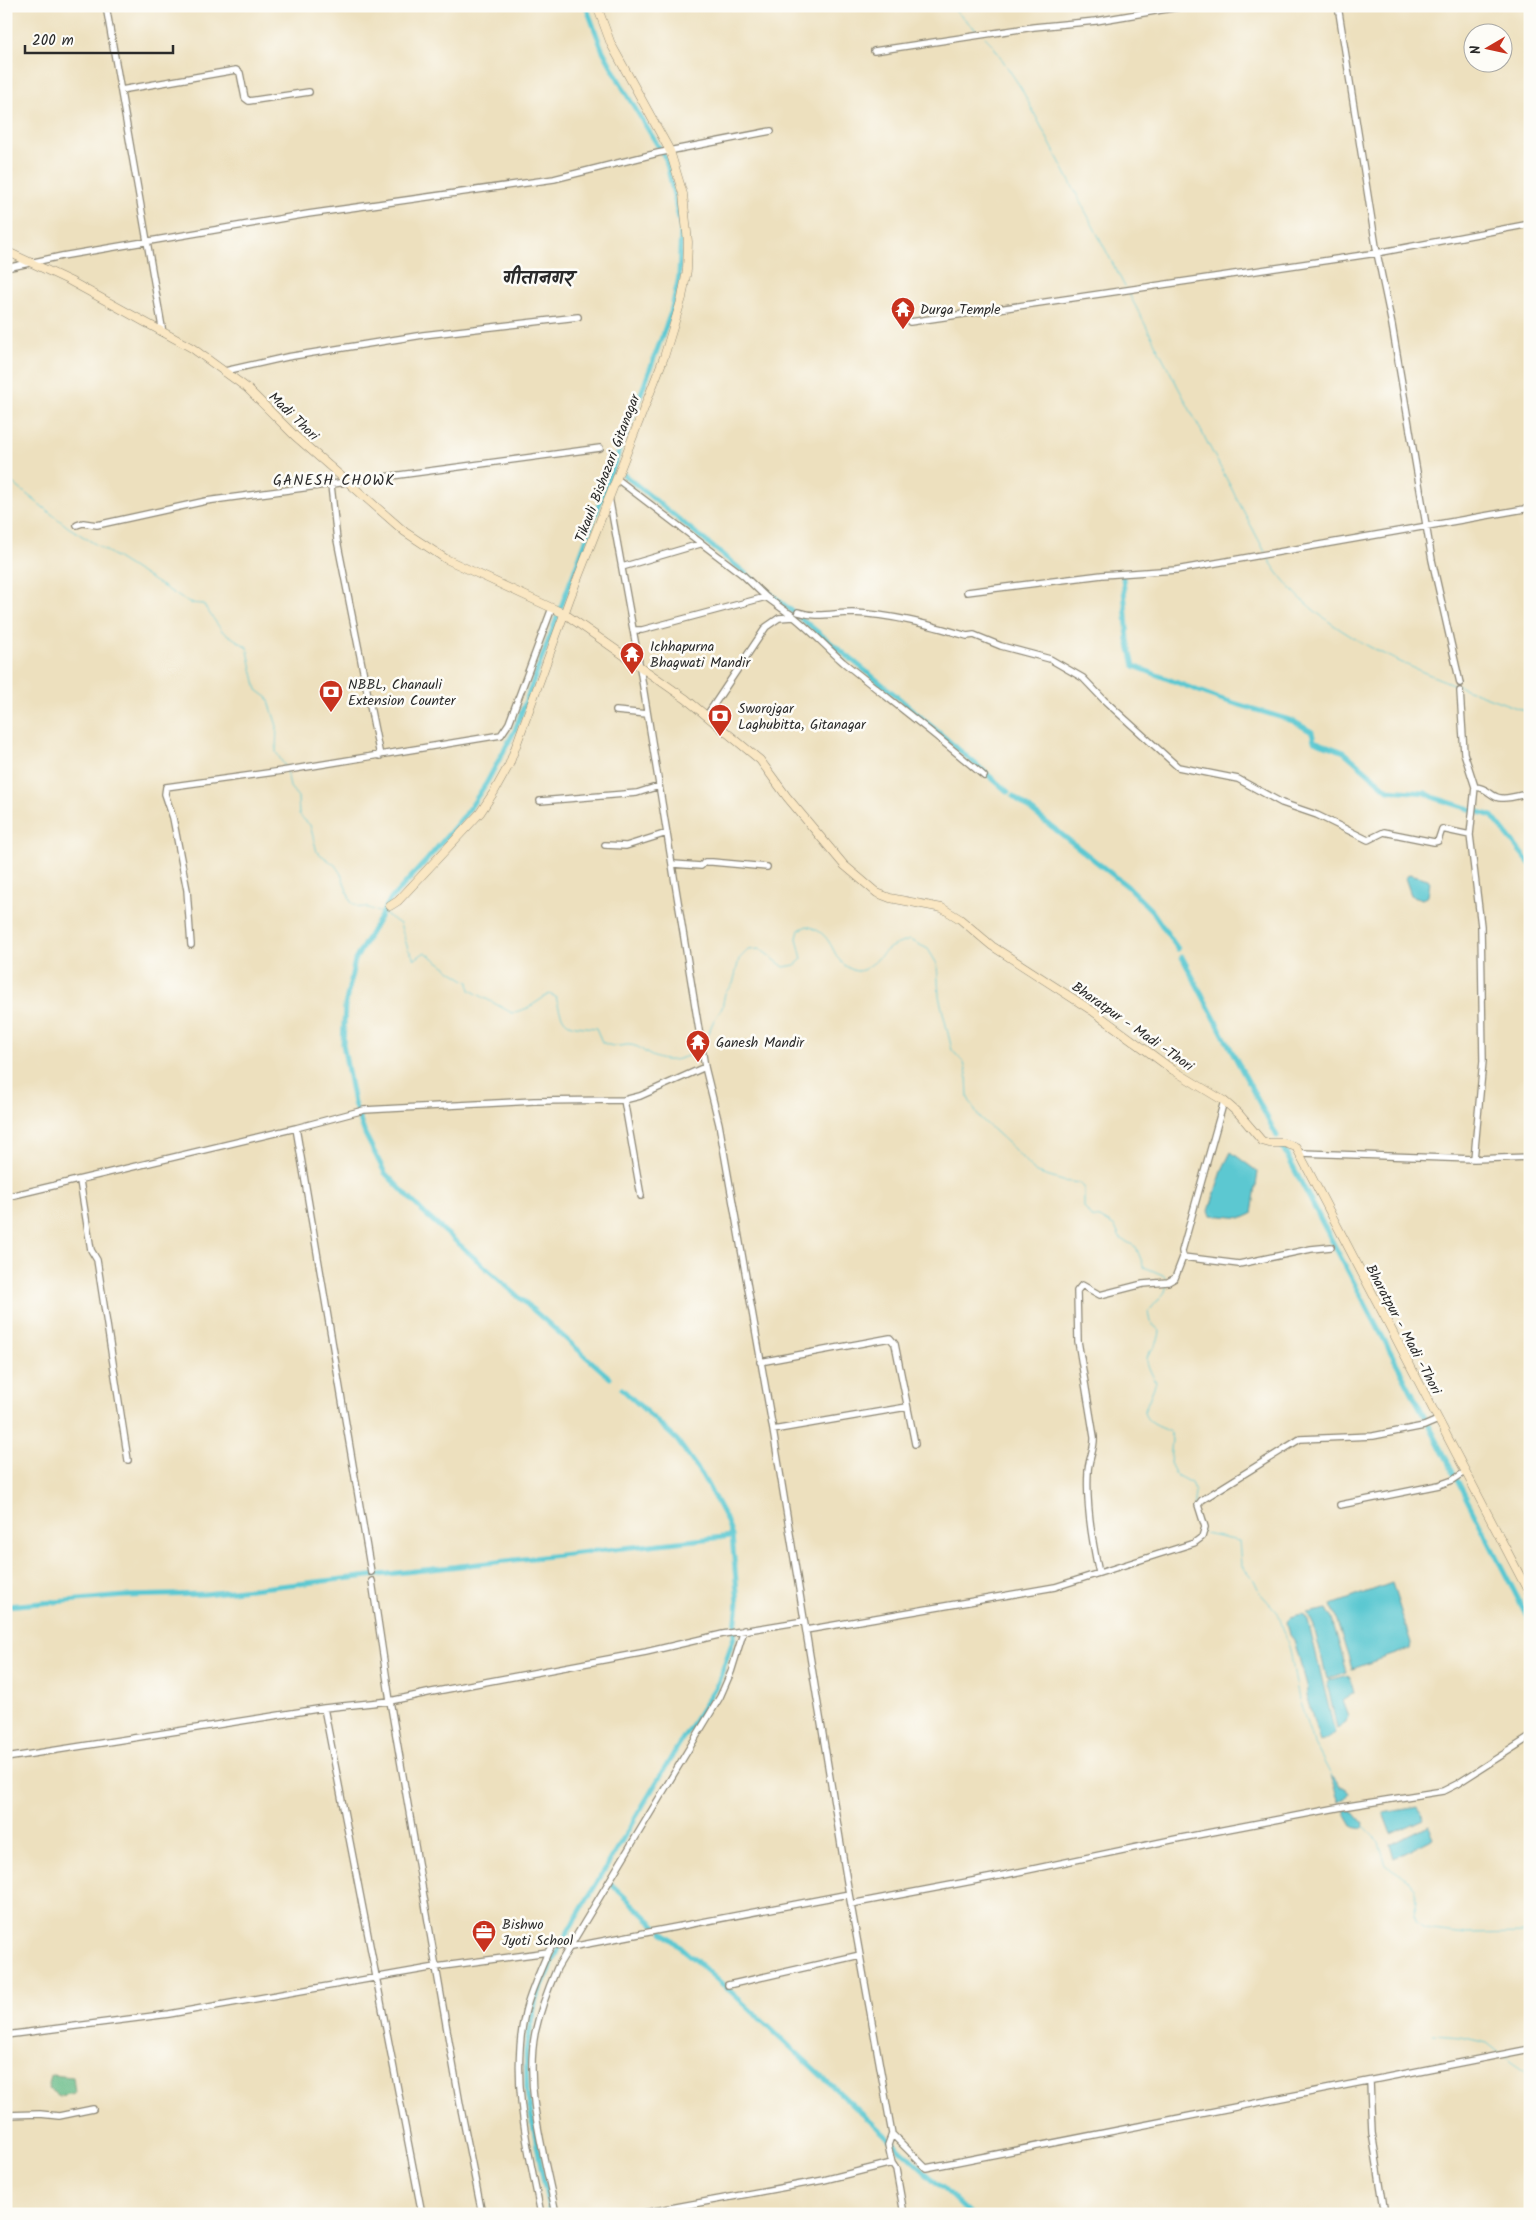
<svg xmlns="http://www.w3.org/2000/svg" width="1536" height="2220" viewBox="0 0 1536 2220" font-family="Kalam,'Playpen Sans Deva',sans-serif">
  <rect width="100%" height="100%" fill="#fdfcf7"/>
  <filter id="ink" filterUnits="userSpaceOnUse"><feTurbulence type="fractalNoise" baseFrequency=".02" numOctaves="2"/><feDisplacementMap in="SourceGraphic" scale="10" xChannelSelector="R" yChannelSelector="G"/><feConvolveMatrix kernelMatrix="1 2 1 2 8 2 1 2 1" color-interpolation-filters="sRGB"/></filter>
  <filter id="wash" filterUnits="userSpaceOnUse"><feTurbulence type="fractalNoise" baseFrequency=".0096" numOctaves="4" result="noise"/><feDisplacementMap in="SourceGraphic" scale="20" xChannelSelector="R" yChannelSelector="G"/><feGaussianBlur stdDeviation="1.12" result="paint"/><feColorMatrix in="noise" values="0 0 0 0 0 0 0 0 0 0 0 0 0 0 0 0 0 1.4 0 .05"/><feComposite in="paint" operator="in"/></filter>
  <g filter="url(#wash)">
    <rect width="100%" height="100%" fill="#ede0be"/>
    <!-- forest -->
    <path fill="#69bc89" stroke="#4a745a" d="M51 2075 73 2077 75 2093 60 2096 48 2089Z"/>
    <!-- water -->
    <path fill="#5bc8d1" stroke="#437a7e" d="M1410 874 1428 879 1430 882 1428 896 1422 899 1411 895 1405 878Z
      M1231 1152 1258 1172 1252 1214 1243 1218 1211 1215 1209 1211 1223 1168Z
      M1392 1583 1411 1643 1410 1649 1352 1669 1332 1605Z
      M1327 1609 1331 1616 1347 1672 1327 1679 1314 1627 1307 1613Z
      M1303 1614 1308 1621 1335 1733 1320 1742 1306 1695 1308 1690 1294 1640 1290 1635 1287 1622 1291 1617Z
      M1349 1675 1354 1693 1342 1701 1348 1717 1346 1723 1337 1729 1327 1683 1329 1680Z
      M1331 1776 1337 1781 1340 1787H1344L1349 1793 1346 1798 1340 1801Z
      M1418 1807 1424 1819 1391 1834 1383 1813Z
      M1345 1809H1351L1363 1823 1362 1828 1352 1826 1345 1814Z
      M1429 1825 1434 1838 1394 1858 1390 1844Z"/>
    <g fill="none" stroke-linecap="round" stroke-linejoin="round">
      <!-- stream -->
      <path stroke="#5bc8d1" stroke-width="1" d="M950 6 980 33
        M985 37 992 44 1021 88 1125 287
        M1128 292 1265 552
        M6 481H10L68 527 189 603 203 604 222 631 247 647 257 690 268 698 277 726 276 752 286 768
        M1268 558C1318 643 1442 679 1530 713
        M287 771 290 787 298 797 299 815 310 825 317 852 335 865 341 874 351 902 359 907 369 908 388 916 400 924 408 949 415 959 425 952C440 962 453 974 469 982L470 990 512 1013 528 1008 549 994 556 997C564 1028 565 1025 596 1028L602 1042C618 1051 624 1042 635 1046 640 1047 644 1052 648 1054 668 1065 681 1060 699 1050
        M704 1043 714 1020 722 1008 725 993 733 984 739 959 748 950 760 949 784 967 795 965 802 959 797 938 799 930 807 926C838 935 828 960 853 970 866 976 881 953 891 947 897 944 904 942 910 940L928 949 937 964 939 996 952 1050 964 1063 967 1074 968 1098 978 1116 1014 1149 1036 1173 1063 1181 1079 1183 1084 1187V1207L1091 1217 1100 1218 1115 1227 1120 1238 1136 1247 1144 1267 1163 1275 1167 1280
        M1167 1284 1165 1292 1148 1312 1150 1322 1160 1331C1157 1359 1135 1345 1156 1382L1144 1412C1146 1423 1160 1427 1169 1431L1172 1439 1170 1463 1176 1475 1191 1483 1195 1492 1193 1511 1202 1532
        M1205 1534 1239 1541 1241 1565 1254 1580 1260 1593 1278 1613 1290 1650 1299 1700 1312 1739 1332 1777
        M1363 1826 1379 1842 1386 1865 1407 1879 1414 1887 1417 1900 1414 1915 1415 1922 1424 1929 1466 1934 1530 1933
        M1433 2035 1461 2037 1487 2043 1500 2053
        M1505 2056 1525 2070 1530 2076"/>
      <!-- canal -->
      <path stroke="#5bc8d1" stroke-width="5" d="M586 6 602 49 627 95 666 159 681 228 679 277 671 312 625 437
        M623 474 894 694 1008 792
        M1123 577 1128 640 1134 666 1217 698 1293 721 1312 732 1314 741 1344 752 1388 790 1426 793 1435 798 1492 816 1530 864
        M1013 796 1127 886 1152 911 1178 949
        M1182 957 1277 1136
        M1282 1146 1427 1421
        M610 1378 425 1214 385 1173 365 1134 354 1103 343 1044 345 1006 355 960 390 900 425 862 468 811 487 782 515 730 620 449
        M1429 1425 1455 1476
        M1457 1480 1530 1622
        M6 1606 125 1596 205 1594 732 1536
        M612 1885 657 1927
        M663 1932 729 1990 970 2214
        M550 2214 527 2093 526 2050 536 1999 563 1940 681 1741 718 1683 734 1637 738 1603 732 1536 726 1519 702 1475 677 1440 622 1389"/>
    </g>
  </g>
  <g filter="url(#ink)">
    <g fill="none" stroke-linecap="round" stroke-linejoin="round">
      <defs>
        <path id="street" d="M106 6 163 333
          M1338 6 1377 253 1392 325 1432 560 1460 683
          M874 51 1034 27 1096 21 1185 6
          M121 90 236 70 240 73 245 98 249 101 309 92
          M6 268 62 256 308 214 554 179 658 153 771 131
          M910 322 1377 253 1530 224
          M225 371 287 357 423 335 578 317
          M617 479 743 575 766 597
          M331 485 337 540 380 756
          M609 497 640 668 705 1067 719 1124 773 1430 849 1894 892 2134
          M77 525 83 523 97 525 206 501 600 448
          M622 567 700 544
          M967 592 1102 575 1176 570 1530 508
          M798 612C816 618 834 613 852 613 891 614 930 625 967 636L974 635 1001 646 1050 659 1083 678 1104 700 1178 767 1238 779 1282 803 1317 815 1368 840 1384 832 1434 842 1438 841 1442 829 1470 835 1475 787C1488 787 1491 798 1501 798 1509 799 1521 795 1530 793
          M789 613C809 628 825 646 843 662 890 700 938 736 984 776
          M633 630H642L766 597 791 615
          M1460 691 1464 753 1475 787
          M616 711 647 714
          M707 715 766 627 779 618 793 617
          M540 801 637 793 659 786
          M1470 835 1481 926 1483 1061 1474 1159
          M605 845 626 846 667 833
          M673 864 701 866 705 862H712L767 867
          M191 945 187 890 173 818 165 794 166 787 282 771 501 735 509 723 552 608
          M624 1100 641 1196
          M1224 1101 1182 1251 1183 1257 1239 1264 1311 1249 1331 1247
          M296 1128 364 1110 534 1101 624 1100 640 1096 705 1067
          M1301 1153 1474 1159 1530 1157
          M80 1181 91 1250 97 1260 128 1460
          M6 1197 296 1128 371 1572
          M760 1362 890 1338 895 1344 915 1444
          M773 1430 907 1407
          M1340 1505 1439 1485 1453 1480 1465 1472
          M1099 1573C1092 1541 1086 1505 1088 1472 1088 1460 1095 1449 1094 1437L1078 1341 1077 1291 1082 1285 1100 1295 1143 1284 1168 1282 1175 1278 1183 1257
          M806 1630 1055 1587 1194 1543 1202 1537 1205 1527 1198 1505 1202 1500 1300 1439 1373 1436 1424 1426 1438 1420
          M324 1708 390 1701 432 1692 646 1652 723 1634 804 1621
          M6 1758 324 1708 422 2214
          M851 1904 1004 1875 1176 1839 1342 1807 1443 1791 1457 1784 1530 1737
          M728 1985 860 1955
          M6 2035 169 2014 436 1967 390 1701 372 1581
          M1370 2081 1372 2133 1385 2214
          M6 2115 40 2114 59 2116 93 2109
          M482 2214 460 2104 436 1967 548 1952
          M541 2214C528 2149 510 2079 525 2013 530 1992 540 1972 548 1952L553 1944 571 1947 849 1894
          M556 2214C545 2157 524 2090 535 2033 540 2010 548 1989 557 1968L720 1697 731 1672 744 1630
          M638 2214 824 2180 892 2163
          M904 2214 896 2169 892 2163 888 2145 892 2134 926 2168 1530 2049"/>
        <path id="secondary" d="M6 251 70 281 192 348 247 388 295 436 405 532 446 559 565 614 686 699 760 760 787 797 844 865 877 893 890 898 942 908 960 919 992 946 1094 1012 1173 1070 1224 1101 1239 1114 1262 1141 1269 1143H1284L1296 1147 1530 1595
          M390 906 398 901 480 813 494 792 509 765 570 598 664 357 682 298 687 270 688 242 683 194 670 151 611 44 597 6"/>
      </defs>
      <!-- street casing -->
      <use href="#street" stroke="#8c8674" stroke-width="8"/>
      <!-- secondary casing -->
      <use href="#secondary" stroke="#8c8674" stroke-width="9"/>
      <!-- street -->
      <use href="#street" stroke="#fff" stroke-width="5.5"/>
      <!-- secondary -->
      <use href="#secondary" stroke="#fae7c3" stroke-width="8"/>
    </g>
  </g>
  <!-- icons -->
  <defs>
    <symbol id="temple-pin" viewBox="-11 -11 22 30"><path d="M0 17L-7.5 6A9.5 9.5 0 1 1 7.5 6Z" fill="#c8321e" stroke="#fdfcf7"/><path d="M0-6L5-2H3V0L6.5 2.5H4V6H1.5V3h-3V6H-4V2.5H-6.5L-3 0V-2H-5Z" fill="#fff"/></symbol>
    <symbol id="bank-pin" viewBox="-11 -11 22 30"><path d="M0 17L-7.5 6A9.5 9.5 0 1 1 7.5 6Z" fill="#c8321e" stroke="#fdfcf7"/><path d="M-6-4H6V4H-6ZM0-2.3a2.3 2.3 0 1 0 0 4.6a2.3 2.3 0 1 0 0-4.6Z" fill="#fff"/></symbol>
    <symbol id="office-pin" viewBox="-11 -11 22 30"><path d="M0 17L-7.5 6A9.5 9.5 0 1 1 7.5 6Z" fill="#c8321e" stroke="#fdfcf7"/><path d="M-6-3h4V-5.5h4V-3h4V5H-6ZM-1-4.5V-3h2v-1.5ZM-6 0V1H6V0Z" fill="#fff"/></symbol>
  </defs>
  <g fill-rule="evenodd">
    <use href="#temple-pin" x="889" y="295" width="28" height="38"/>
    <use href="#temple-pin" x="618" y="640" width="28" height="38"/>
    <use href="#bank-pin" x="317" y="678" width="28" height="38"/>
    <use href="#bank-pin" x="706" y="702" width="28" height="38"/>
    <use href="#temple-pin" x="684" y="1028" width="28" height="38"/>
    <use href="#office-pin" x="470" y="1918" width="28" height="38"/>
  </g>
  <g text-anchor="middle" stroke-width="5" stroke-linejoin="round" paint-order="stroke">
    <!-- poi labels -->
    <g font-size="14" fill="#2b2b2b" stroke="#fdfcf7" text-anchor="start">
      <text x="920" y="314">Durga Temple</text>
      <text x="650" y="651">Ichhapurna<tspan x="650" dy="16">Bhagwati Mandir</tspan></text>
      <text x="348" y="689">NBBL, Chanauli<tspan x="348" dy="16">Extension Counter</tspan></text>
      <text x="738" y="713">Sworojgar<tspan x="738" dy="16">Laghubitta, Gitanagar</tspan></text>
      <text x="716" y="1047">Ganesh Mandir</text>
      <text x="502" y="1929">Bishwo<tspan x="502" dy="16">Jyoti School</tspan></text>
    </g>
    <!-- street labels -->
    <g font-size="14" fill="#2b2b2b" stroke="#fdfcf7">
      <text transform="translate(294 416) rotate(44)" y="5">Madi Thori</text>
      <text transform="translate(607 468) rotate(-69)" y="5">Tikauli Bishazari Gitanagar</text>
      <text transform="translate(1133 1026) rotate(35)" y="5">Bharatpur - Madi -Thori</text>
      <text transform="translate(1404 1329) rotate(62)" y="5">Bharatpur - Madi -Thori</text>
    </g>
    <!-- neighbourhood labels -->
    <g font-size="15" letter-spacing="1" fill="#2b2b2b" stroke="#fdfcf7">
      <text x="334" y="485">GANESH CHOWK</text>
    </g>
    <!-- district labels -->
    <g font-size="19" font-weight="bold" fill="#2b2b2b" stroke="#fdfcf7">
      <text x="538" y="284">गीतानगर</text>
    </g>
  </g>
  <!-- margin -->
  <rect width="1536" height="2220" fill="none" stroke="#fdfcf7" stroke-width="25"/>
  <!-- north arrow -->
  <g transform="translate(1488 48) rotate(261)"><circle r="24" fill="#fdfcf7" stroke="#a9a8a5"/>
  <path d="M0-4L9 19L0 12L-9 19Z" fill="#c8321e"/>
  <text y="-8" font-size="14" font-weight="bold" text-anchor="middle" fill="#2b2b2b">N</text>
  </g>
  <!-- scale -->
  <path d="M25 45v8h148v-8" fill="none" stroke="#2b2b2b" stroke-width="2.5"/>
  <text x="32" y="45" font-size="15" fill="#2b2b2b" stroke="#fdfcf7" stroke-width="4" paint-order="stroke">200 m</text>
</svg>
